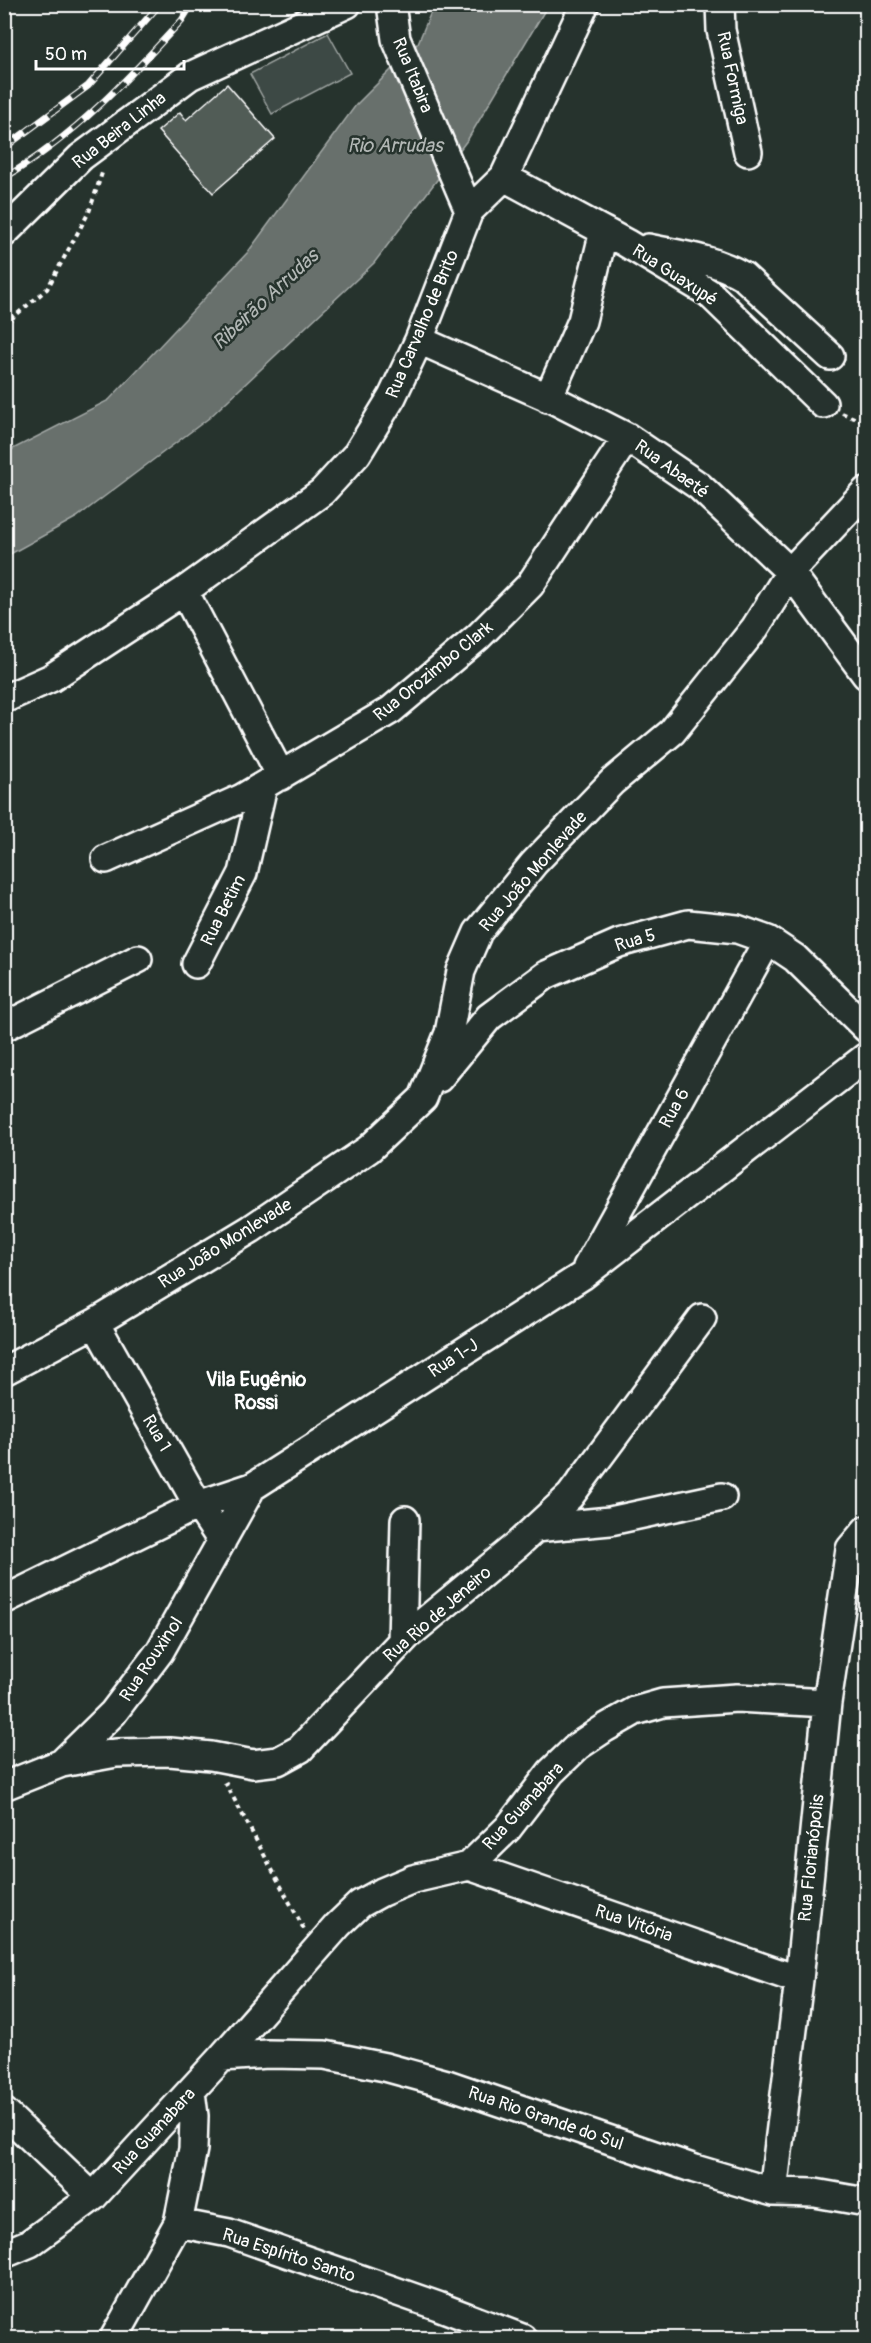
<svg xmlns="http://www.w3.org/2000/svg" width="871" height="2343" viewBox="0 0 871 2343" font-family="Pangolin,sans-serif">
  <rect width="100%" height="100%" fill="#26332d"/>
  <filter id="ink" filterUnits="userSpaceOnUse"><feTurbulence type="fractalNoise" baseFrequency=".0167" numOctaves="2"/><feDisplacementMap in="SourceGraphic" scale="12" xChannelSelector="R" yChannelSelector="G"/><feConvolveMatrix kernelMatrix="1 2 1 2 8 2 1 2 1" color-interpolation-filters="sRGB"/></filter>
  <g filter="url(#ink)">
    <!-- green -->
    <path fill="#3e4944" stroke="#9ea4a2" stroke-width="1.5" d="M328 33 350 73 272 114 250 74Z"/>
    <!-- water -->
    <path fill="#67706c" stroke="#a4a9a7" stroke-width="1.5" d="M434 5H548L468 139 374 263 209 418 77 517 5 557V453L109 400 248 252 356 105 418 43Z"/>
    <!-- building -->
    <path fill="#515c57" stroke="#fff" stroke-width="1.5" d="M227 84 275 139 213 193 158 131 180 112 186 120Z"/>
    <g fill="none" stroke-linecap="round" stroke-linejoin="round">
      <defs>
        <path id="minor" d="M391 4 396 39 469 211
          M720 4 721 30 748 152
          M504 177 626 243 709 293 823 404
          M4 233 81 157 190 76 347 4
          M648 248C681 255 714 259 743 276L830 356
          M419 340 554 400 627 437 699 486 790 572 866 675
          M548 398 582 321 604 231
          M184 591 281 776
          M4 699 51 678 184 591 322 492 357 454 392 397 419 340 469 211 504 177 585 4
          M106 859 242 798 391 710 478 637 530 585 627 437
          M196 964 243 873 263 786
          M4 1027 138 959
          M439 1078 489 1017 546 975 619 943 688 924 737 929 768 940 795 958 866 1028
          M587 1267 768 940
          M95 1323 198 1505 222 1541
          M4 1371 95 1323 251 1229 369 1149 423 1098 449 1033 461 971 478 932 534 863 612 782 672 732 755 628 790 572 866 491
          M535 1528 610 1521 722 1497
          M4 1600 198 1505 252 1487 582 1276 866 1057
          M402 1641 405 1520
          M62 1763 116 1753 170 1752 211 1756 253 1764 278 1761 300 1749 407 1636 517 1545 570 1496 702 1318
          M4 1786 62 1763 113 1713 160 1651 252 1487
          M469 1866 799 1980
          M222 2057 268 2054 325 2055 385 2067 447 2084 695 2169 773 2192 815 2193 866 2202
          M4 2112 93 2197
          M773 2192 799 1980 827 1703 850 1549 866 1530
          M178 2223 229 2233 438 2306 522 2338
          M4 2254 30 2243 93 2197 222 2057 338 1925 360 1904 382 1892 413 1879 469 1866 508 1828 551 1772 578 1746 605 1728 635 1711 663 1703 737 1698 827 1703
          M114 2338 178 2223 193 2149 194 2116 191 2092"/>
      </defs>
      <!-- minor casing -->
      <use href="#minor" stroke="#fff" stroke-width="32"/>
      <!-- path -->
      <path stroke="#fff" stroke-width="4" stroke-dasharray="4.5 4.5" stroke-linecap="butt" d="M4 325 47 289 89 212 103 170
        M842 413 866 423
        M225 1782 305 1931"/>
      <!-- minor -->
      <use href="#minor" stroke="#26332d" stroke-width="27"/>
      <defs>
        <path id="rail" d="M4 148 88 86 160 4
          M4 178C74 137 128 79 182 20L192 4"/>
      </defs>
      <!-- rail casing -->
      <use href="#rail" stroke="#fff" stroke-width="7"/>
      <!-- rail -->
      <use href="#rail" stroke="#26332d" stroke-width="4.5" stroke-dasharray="14" stroke-linecap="butt"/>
    </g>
  </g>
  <g text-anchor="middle" stroke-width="5" stroke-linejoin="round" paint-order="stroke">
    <!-- street labels -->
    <g font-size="18" fill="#fff" stroke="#26332d">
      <text transform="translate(413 75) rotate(68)" y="6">Rua Itabira</text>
      <text transform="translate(733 78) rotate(78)" y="6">Rua Formiga</text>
      <text transform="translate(119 130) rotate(-38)" y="6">Rua Beira Linha</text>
      <text transform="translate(675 275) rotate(33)" y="6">Rua Guaxupé</text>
      <text transform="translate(422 324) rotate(-67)" y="6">Rua Carvalho de Brito</text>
      <text transform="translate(672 469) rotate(36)" y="6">Rua Abaeté</text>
      <text transform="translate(433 671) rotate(-39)" y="6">Rua Orozimbo Clark</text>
      <text transform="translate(533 871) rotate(-49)" y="6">Rua João Monlevade</text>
      <text transform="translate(223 910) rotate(-63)" y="6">Rua Betim</text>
      <text transform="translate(635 940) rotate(-17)" y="6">Rua 5</text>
      <text transform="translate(674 1108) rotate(-61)" y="6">Rua 6</text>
      <text transform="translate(225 1243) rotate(-32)" y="6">Rua João Monlevade</text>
      <text transform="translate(453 1358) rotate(-33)" y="6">Rua 1-J</text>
      <text transform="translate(157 1433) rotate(60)" y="6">Rua 1</text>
      <text transform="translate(437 1614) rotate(-41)" y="6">Rua Rio de Jeneiro</text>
      <text transform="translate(151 1659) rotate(-56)" y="6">Rua Rouxinol</text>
      <text transform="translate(523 1806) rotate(-48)" y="6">Rua Guanabara</text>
      <text transform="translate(811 1858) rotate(-84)" y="6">Rua Florianópolis</text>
      <text transform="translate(634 1923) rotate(19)" y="6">Rua Vitória</text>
      <text transform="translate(546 2118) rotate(19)" y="6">Rua Rio Grande do Sul</text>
      <text transform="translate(154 2131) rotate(-47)" y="6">Rua Guanabara</text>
      <text transform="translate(289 2255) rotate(18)" y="6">Rua Espírito Santo</text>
    </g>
    <!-- water labels -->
    <g font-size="20" font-style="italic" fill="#b3b8b6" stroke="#26332d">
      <text x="395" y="152">Rio Arrudas</text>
      <text transform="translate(265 299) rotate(-43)" y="7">Ribeirão Arrudas</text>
    </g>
    <!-- neighbourhood labels -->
    <g font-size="20" font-weight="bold" fill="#fff" stroke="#26332d">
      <text x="256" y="1386">Vila Eugênio<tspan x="256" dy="23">Rossi</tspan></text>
    </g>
  </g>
  <!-- margin -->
  <rect width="871" height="2343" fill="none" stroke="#26332d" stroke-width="24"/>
  <rect x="12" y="12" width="847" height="2319" fill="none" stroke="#fff" stroke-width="2" filter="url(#ink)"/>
  <!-- scale -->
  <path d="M36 60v9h148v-9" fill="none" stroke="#ffffff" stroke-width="3"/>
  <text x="45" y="60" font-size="18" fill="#ffffff" stroke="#26332d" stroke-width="4.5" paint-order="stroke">50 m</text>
</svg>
